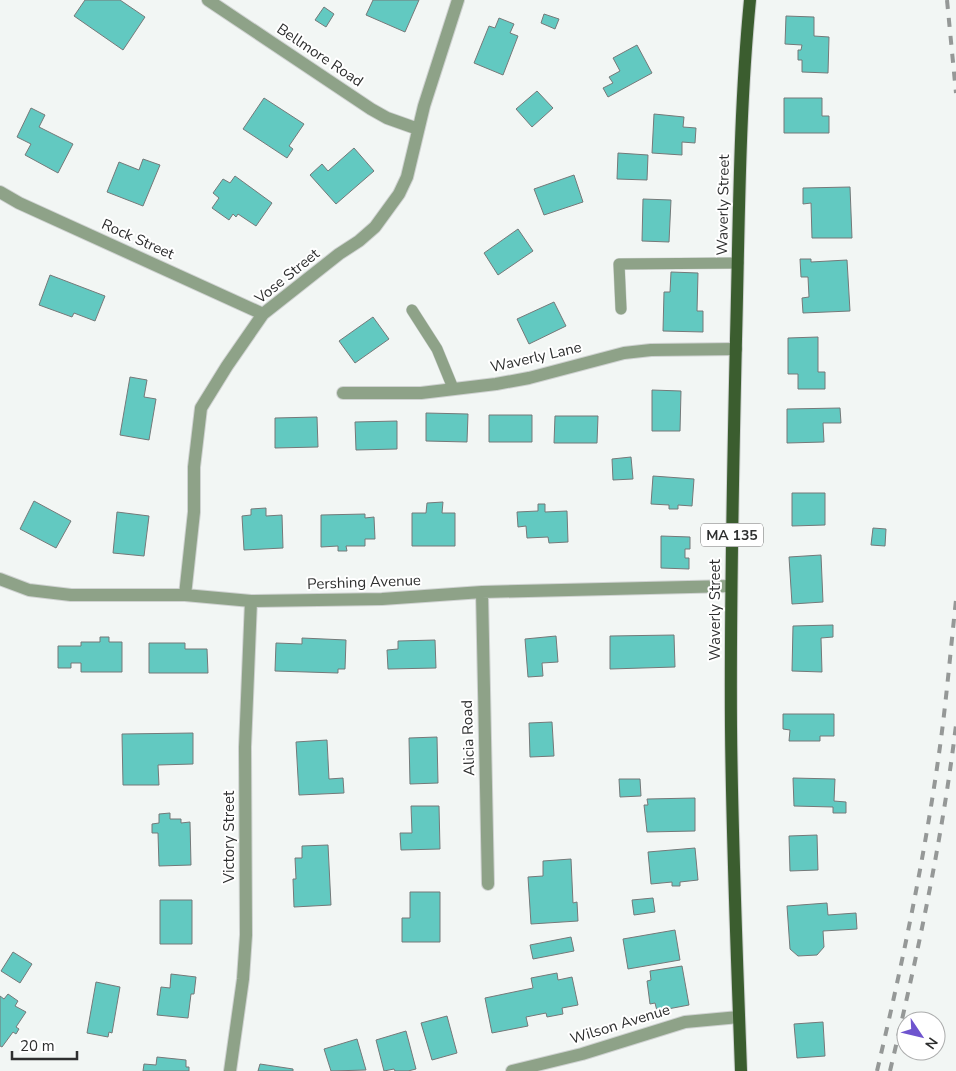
<svg xmlns="http://www.w3.org/2000/svg" width="956" height="1071" viewBox="0 0 956 1071" font-family="'Nunito Sans',sans-serif">
  <rect width="100%" height="100%" fill="#f2f6f4"/>
  <!-- building -->
  <path fill="#62c9c1" stroke="#757979" d="M85 0H120L145 17 123 50 74 16Z
    M373 0H419L405 32 366 15Z
    M324 7 334 14 326 27 315 20Z
    M544 14 559 19 555 29 541 23Z
    M786 16 814 17V36L829 37 828 73 802 72V60H798V50H801L802 45 785 44Z
    M499 18 514 24 510 33 518 36 503 75 474 63 489 26 495 28Z
    M637 45 652 73 608 97 603 88 613 83 609 77 620 71 613 58Z
    M537 91 553 108 532 127 516 109Z
    M264 98 304 124 289 146 293 149 287 158 243 129Z
    M784 98H822V116H829V133H784Z
    M31 108 45 115 39 127 73 144 58 173 25 155 31 144 17 137Z
    M654 114 684 117 683 127 696 128 695 143 682 142V155L652 153Z
    M354 148 374 171 336 204 310 175 322 164 328 171Z
    M618 153 648 155 647 180 617 179Z
    M143 159 160 165 143 206 107 192 119 162 139 170Z
    M574 175 583 202 544 215 534 189Z
    M235 176 272 203 256 226 238 214 236 217 233 214 229 220 212 208 219 198 213 193 223 179 230 183Z
    M850 187 852 238H812L811 203 803 204V188Z
    M643 199 671 200 669 242 642 241Z
    M518 229 533 251 498 275 484 253Z
    M800 259H811V262L847 260 850 311 803 313 802 298 809 297 808 277H801Z
    M671 272 698 273 697 311H703V332L663 331 664 292H670Z
    M50 275 105 296 95 321 74 313 72 317 39 305Z
    M554 302 566 326 529 344 517 319Z
    M373 317 389 339 355 363 339 341Z
    M818 337V372H825V389H798V374H788V338Z
    M130 377 147 380 144 397 156 399 149 440 120 435Z
    M652 390 681 391 680 431H652Z
    M840 408 841 423H823L824 442 787 443V409Z
    M426 413 468 414 467 442 426 441Z
    M489 415H532V442H489Z
    M555 416H598L597 443H554Z
    M317 417 318 447 275 448V418Z
    M397 421V449L356 450 355 422Z
    M631 457 633 479 613 480 612 459Z
    M653 476 694 479 692 506 678 505V509H669V505L651 504Z
    M792 493H825V525L792 526Z
    M34 501 71 521 56 548 20 529Z
    M443 502 442 513H455V546H412V513H426L427 503Z
    M538 504H545V512L567 511 568 542 549 543 548 537 527 538 526 526 518 527 517 512 538 511Z
    M266 508V516L282 515 283 548 244 550 242 516 251 515V509Z
    M117 512 149 516 144 556 113 553Z
    M365 514V518L374 517 375 539H365V546H346L347 551H338V546L321 547V515Z
    M873 528 886 529 885 546 871 545Z
    M661 536 690 537V549H685V558H689V569L661 568Z
    M821 555 823 602 792 604 789 557Z
    M833 625V637L821 638 822 672 792 671 793 626Z
    M674 635 675 667 610 669V636Z
    M556 636 558 662 542 663 543 676 528 677 525 639Z
    M100 637H109V642H122V672H81V663H71V668H58V646H81V642H100Z
    M302 638 346 640 345 669H338V673L275 671 276 643 302 644Z
    M435 640 436 668 388 669 387 650 398 649V641Z
    M149 643H185V649H207L208 673H149Z
    M783 714H834V736H820V741H789L790 730 783 729Z
    M552 722 554 756 530 757 529 723Z
    M193 733V764L158 765 159 785H123L122 734Z
    M437 737 438 783 410 784 409 738Z
    M327 740 329 779 343 778 344 793 299 795 296 742Z
    M793 778 835 779 834 801 846 802V813H833V807L794 806Z
    M619 779H640L641 796 620 797Z
    M695 798V831L647 832 644 805H648L647 799Z
    M411 806H439L440 849 401 850 400 833H412Z
    M170 813V819H181V823L190 822 191 865 159 866 158 833H152V824L159 823V814Z
    M817 835 818 870 790 871 789 836Z
    M328 845 331 905 294 907 293 879H296L295 858H302V846Z
    M695 848 698 880 680 882V886H672V882L651 884 648 852Z
    M571 859 573 903 577 902 578 921 531 924 528 877 543 876V861Z
    M410 892H440V942H402V918H410Z
    M653 898 655 912 634 915 632 900Z
    M160 900H192V944H160Z
    M827 903 828 915 856 913 857 929 823 931 824 947 817 955 798 956 790 949 787 906Z
    M675 930 680 960 628 969 623 939Z
    M571 937 574 951 533 959 530 945Z
    M13 952 32 964 20 983 1 971Z
    M682 966 689 1005 657 1011 655 1003 650 1004 647 981 651 980 650 971Z
    M557 973 558 980 572 977 578 1005 562 1008 563 1014 547 1017 546 1013 526 1017 528 1026 492 1033 485 998 533 988 531 978Z
    M171 974 196 977 194 994H191L188 1018 157 1015 161 987 170 988Z
    M96 982 120 987 112 1033 109 1032 108 1037 87 1033Z
    M8 994 18 1001 15 1006 26 1012 16 1027 19 1029 16 1034 13 1032 2 1047 0 1046V996L4 999Z
    M447 1016 457 1053 432 1060 421 1023Z
    M823 1022 825 1056 797 1058 794 1024Z
    M406 1031 416 1069 408 1071H395L394 1069 384 1071 376 1040Z
    M357 1039 366 1070 331 1071 324 1049Z
    M157 1057 186 1060V1067H189V1071H143L144 1064 156 1065Z
    M260 1064 293 1069V1071H258Z"/>
  <g fill="none" stroke-linecap="round" stroke-linejoin="round">
    <defs>
      <path id="lane" d="M621 309 619 264 738 263
        M412 310 437 349 453 388"/>
      <path id="street" d="M208 0 371 109 387 118 418 129
        M0 192 19 203 263 314
        M343 393H421L496 384 529 378 624 353 651 350 736 349
        M0 579 29 590 71 595H185L251 601 382 599 482 592 731 586
        M482 592 488 884
        M185 595 194 512V467L201 408 227 366 263 314 339 254 359 241 375 227 399 194 407 177 424 106 458 0
        M230 1071 243 979 246 935 245 747 251 601
        M512 1071 582 1054 685 1022 739 1017"/>
      <path id="primary" d="M741 1071C737 956 732 841 731 727 730 597 733 468 736 339 739 226 739 113 750 0"/>
    </defs>
    <!-- lane casing -->
    <use href="#lane" stroke="#cfd2d1" stroke-width="12"/>
    <!-- street casing -->
    <use href="#street" stroke="#cfd2d1" stroke-width="14"/>
    <!-- primary casing -->
    <use href="#primary" stroke="#cfd2d1" stroke-width="14"/>
    <!-- lane -->
    <use href="#lane" stroke="#8ea288" stroke-width="11"/>
    <!-- street -->
    <use href="#street" stroke="#8ea288" stroke-width="12"/>
    <!-- primary -->
    <use href="#primary" stroke="#3b5d2f" stroke-width="12"/>
    <!-- rail -->
    <path stroke="#959897" stroke-width="4" stroke-dasharray="9 9" stroke-linecap="butt" d="M947 0 956 93
      M877 1071C903 961 926 851 941 739 947 693 951 646 956 600
      M890 1071C917 957 942 841 956 725"/>
  </g>
  <g text-anchor="middle" stroke-width="4" stroke-linejoin="round" paint-order="stroke">
    <!-- shield labels -->
    <rect fill="#fff" stroke="#6d6d6d" stroke-width="1" x="701" y="523.5" width="62" height="23" rx="4"/>
    <g font-size="14" font-weight="bold" fill="#2e2f2f">
      <text x="732" y="540">MA 135</text>
    </g>
    <!-- street labels -->
    <g font-size="15" fill="#2e2f2f" stroke="#fff">
      <text transform="translate(320 55) rotate(34)" y="5">Bellmore Road</text>
      <text transform="translate(723 205) rotate(-89)" y="5">Waverly Street</text>
      <text transform="translate(138 239) rotate(24)" y="5">Rock Street</text>
      <text transform="translate(287 276) rotate(-39)" y="5">Vose Street</text>
      <text transform="translate(536 357) rotate(-13)" y="5">Waverly Lane</text>
      <text transform="translate(364 582) rotate(-2)" y="5">Pershing Avenue</text>
      <text transform="translate(715 610) rotate(-90)" y="5">Waverly Street</text>
      <text transform="translate(468 738) rotate(-92)" y="5">Alicia Road</text>
      <text transform="translate(229 837) rotate(-90)" y="5">Victory Street</text>
      <text transform="translate(620 1024) rotate(-17)" y="5">Wilson Avenue</text>
    </g>
  </g>
  <!-- north arrow -->
  <g transform="translate(921 1036) rotate(125)"><circle r="24" fill="#ffffff" stroke="#abacac"/>
  <path d="M0-4L9 19L0 12L-9 19Z" fill="#6e54ce"/>
  <text y="-8" font-size="14" font-weight="bold" text-anchor="middle" fill="#2e2f2f">N</text>
  </g>
  <!-- scale -->
  <path d="M12 1051v8h65v-8" fill="none" stroke="#2e2f2f" stroke-width="2.5"/>
  <text x="20" y="1051" font-size="15" fill="#2e2f2f" stroke="#ffffff" stroke-width="4" paint-order="stroke">20 m</text>
</svg>
